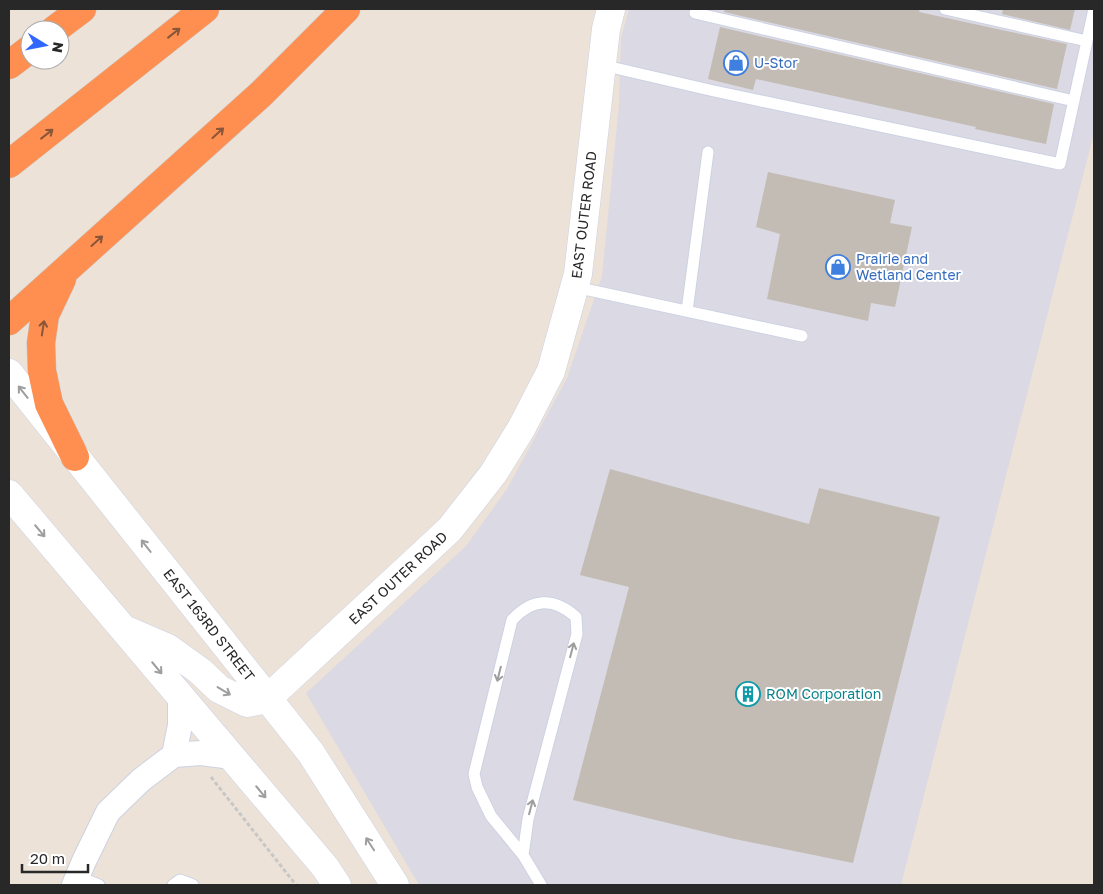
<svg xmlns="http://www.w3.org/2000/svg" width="1103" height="894" viewBox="0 0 1103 894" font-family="'Golos Text',sans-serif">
  <rect width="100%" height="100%" fill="#ece2d7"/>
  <!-- industrial -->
  <path fill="#dbd9e3" d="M629 9H1094V133L901 885H419L306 693 466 546 507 489 567 378 602 276 619 105 621 38Z"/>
  <!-- building -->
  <path fill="#c3bcb4" d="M725 9H920L919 12 1067 44 1057 89 724 12Z
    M1003 9H1075L1070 30 1002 14Z
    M720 27 1054 104 1046 144 975 129 976 127 756 79 753 90 708 79Z
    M768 172 895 200 890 223 912 227 895 307 871 303 868 321 767 299 780 234 756 227Z
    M610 469 809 524 819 488 940 517 853 863 730 838 573 800 629 587 580 575Z"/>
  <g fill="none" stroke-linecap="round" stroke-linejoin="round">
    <defs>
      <path id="service" d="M696 9 695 13 1074 101
        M945 9 1087 41
        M602 65 714 91 1060 164 1094 9
        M575 287 802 336
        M687 311 708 152
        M523 855 528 819 577 634 576 617C554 597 532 598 512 620L474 774 477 787 491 816 523 855 541 885
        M78 877 99 885
        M173 885 180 880 193 885"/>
      <path id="minor" d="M174 755 180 725V696
        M74 885 84 861 108 812 141 780 174 755 201 753 232 757"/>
      <path id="tertiary" d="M9 373 311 753 395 885
        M9 494 325 867 337 885
        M124 629 168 648 200 671 219 689 247 703 267 699 450 529 493 474 521 429 551 371 578 274 606 29 611 9"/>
      <path id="motorway" d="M54 30 82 9
        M9 65 30 49
        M9 164 205 9
        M62 279 45 315 41 343 42 371 49 404 75 457
        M9 321 261 94 346 9"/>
    </defs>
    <!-- service casing -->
    <use href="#service" stroke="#ccd2e3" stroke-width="13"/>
    <!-- minor casing -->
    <use href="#minor" stroke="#ccd2e3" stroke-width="26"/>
    <!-- tertiary casing -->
    <use href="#tertiary" stroke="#ccd2e3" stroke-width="29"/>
    <!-- motorway casing -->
    <use href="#motorway" stroke="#c7c7c7" stroke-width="29"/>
    <!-- path -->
    <path stroke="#c7c7c7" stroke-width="3" stroke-dasharray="4 2.5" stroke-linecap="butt" d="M211 777 296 885"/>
    <!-- service -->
    <use href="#service" stroke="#fff" stroke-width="11"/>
    <!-- minor -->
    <use href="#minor" stroke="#fff" stroke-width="24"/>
    <!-- tertiary -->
    <use href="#tertiary" stroke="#fff" stroke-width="28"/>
    <!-- motorway -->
    <use href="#motorway" stroke="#ff8f50" stroke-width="28"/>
  </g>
  <!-- one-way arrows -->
  <defs><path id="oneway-shaft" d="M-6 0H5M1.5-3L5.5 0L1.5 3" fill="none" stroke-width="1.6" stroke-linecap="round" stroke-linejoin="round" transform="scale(1.25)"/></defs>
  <g stroke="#89563a">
    <use href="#oneway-shaft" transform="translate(174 33) rotate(-38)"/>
    <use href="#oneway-shaft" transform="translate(218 133) rotate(-42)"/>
    <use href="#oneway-shaft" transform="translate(47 134) rotate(-38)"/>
    <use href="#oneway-shaft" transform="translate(97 241) rotate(-42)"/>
    <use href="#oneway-shaft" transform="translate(43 328) rotate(-81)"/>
  </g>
  <g stroke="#9e9e9e">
    <use href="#oneway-shaft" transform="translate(23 392) rotate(-128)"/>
    <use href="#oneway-shaft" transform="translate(40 531) rotate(50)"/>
    <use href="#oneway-shaft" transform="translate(146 546) rotate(-128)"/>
    <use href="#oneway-shaft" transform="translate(572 650) rotate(-75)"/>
    <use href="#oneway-shaft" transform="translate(157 668) rotate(50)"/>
    <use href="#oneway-shaft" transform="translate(499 674) rotate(104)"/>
    <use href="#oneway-shaft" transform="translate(224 691) rotate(31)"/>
    <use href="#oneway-shaft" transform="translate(261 792) rotate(50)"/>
    <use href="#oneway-shaft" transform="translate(531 807) rotate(-75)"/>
    <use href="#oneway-shaft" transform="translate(370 844) rotate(-123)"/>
  </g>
  <!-- icons -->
  <defs>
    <symbol id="shop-ring" viewBox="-11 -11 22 22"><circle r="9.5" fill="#fff" stroke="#3f7fe0" stroke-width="1.5"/><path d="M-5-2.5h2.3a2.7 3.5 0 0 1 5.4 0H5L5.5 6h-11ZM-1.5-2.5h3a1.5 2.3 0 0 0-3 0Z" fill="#3f7fe0"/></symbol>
    <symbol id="building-ring" viewBox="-11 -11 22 22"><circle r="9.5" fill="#fff" stroke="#0f9aa8" stroke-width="1.5"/><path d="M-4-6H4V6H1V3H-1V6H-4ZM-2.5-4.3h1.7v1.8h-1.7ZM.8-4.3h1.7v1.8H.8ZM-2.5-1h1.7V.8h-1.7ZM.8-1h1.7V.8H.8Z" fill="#0f9aa8"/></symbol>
  </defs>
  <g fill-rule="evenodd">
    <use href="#shop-ring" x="722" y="49" width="28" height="28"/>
    <use href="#shop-ring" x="824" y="253" width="28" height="28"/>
    <use href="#building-ring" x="734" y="680" width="28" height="28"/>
  </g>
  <g text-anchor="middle" stroke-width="4" stroke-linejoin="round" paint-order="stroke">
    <!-- shop labels -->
    <g font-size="14" fill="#366cbe" stroke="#fff" text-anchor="start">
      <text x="754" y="68">U-Stor</text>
      <text x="856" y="264">Prairie and<tspan x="856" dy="16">Wetland Center</tspan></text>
    </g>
    <!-- street labels -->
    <g font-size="14" fill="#282828" stroke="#fff">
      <text transform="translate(584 215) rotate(-83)" y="5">EAST OUTER ROAD</text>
      <text transform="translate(398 578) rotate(-43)" y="5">EAST OUTER ROAD</text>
      <text transform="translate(209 625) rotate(52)" y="5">EAST 163RD STREET</text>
    </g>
    <!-- culture labels -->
    <g font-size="14" fill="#0d838f" stroke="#fff" text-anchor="start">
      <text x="766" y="699">ROM Corporation</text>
    </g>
  </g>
  <!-- border -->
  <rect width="1103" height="894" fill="none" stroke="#282828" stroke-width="20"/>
  <!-- north arrow -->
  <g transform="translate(45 45) rotate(100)"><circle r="24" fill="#ffffff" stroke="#a9a9a9"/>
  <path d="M0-4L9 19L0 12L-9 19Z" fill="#3267ff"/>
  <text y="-8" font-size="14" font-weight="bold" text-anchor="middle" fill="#282828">N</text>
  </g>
  <!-- scale -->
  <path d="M22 864v8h66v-8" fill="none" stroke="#282828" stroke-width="2.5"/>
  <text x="30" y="864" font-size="15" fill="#282828" stroke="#ffffff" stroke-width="4" paint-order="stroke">20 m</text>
</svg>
